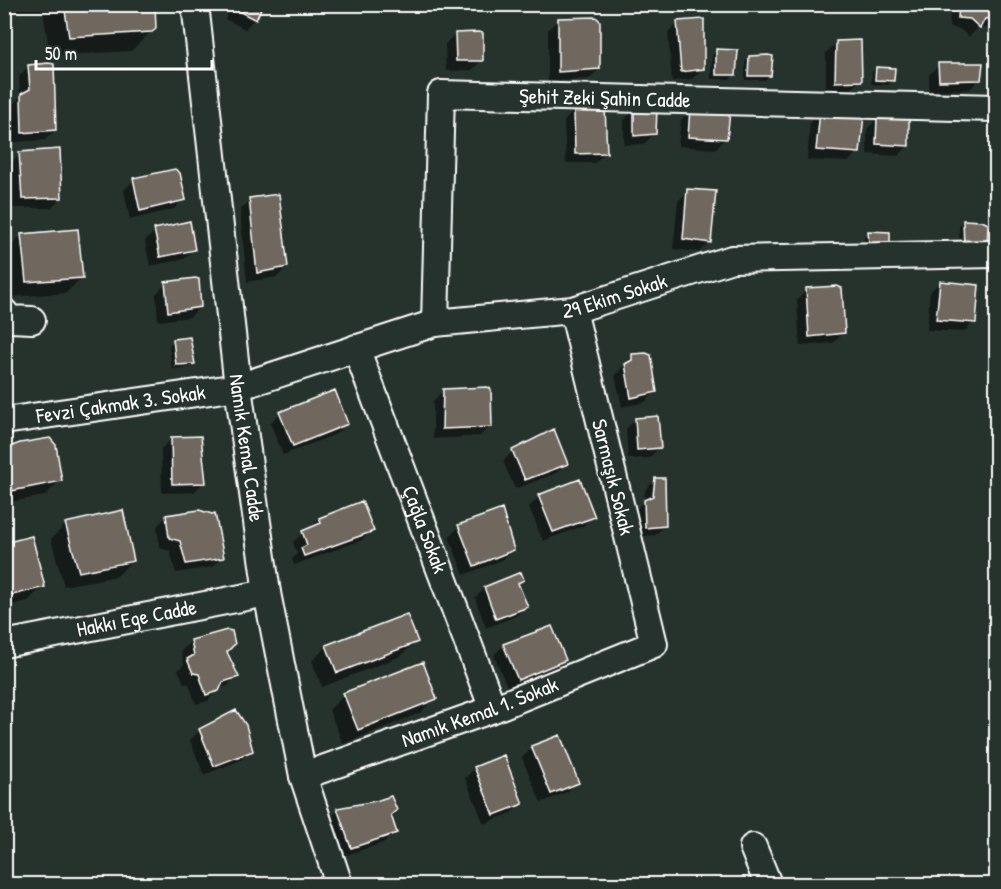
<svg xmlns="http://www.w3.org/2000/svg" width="1001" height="889" viewBox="0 0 1001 889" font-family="'Patrick Hand',sans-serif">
  <rect width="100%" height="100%" fill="#26332d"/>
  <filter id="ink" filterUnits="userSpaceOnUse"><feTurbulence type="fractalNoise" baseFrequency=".0167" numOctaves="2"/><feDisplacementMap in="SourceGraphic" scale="12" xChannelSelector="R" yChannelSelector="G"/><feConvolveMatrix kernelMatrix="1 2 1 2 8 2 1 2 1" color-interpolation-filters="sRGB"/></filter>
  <g filter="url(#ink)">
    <!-- shadow -->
    <path fill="#0007" d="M4 4H153L154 29 131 51 50 56 43 11 4 12Z
      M232 4H262L254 19 245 29 225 19Z
      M951 4H996V18L986 28H978L969 37 960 29 949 27Z
      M558 20 599 69 589 79 548 81V30Z
      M678 23 702 69 692 79 672 81 668 33Z
      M455 34 482 60 472 70 446 71 445 44Z
      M836 43 860 80 850 90 826 91V53Z
      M716 51 735 74 730 79H711L712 56Z
      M750 57 770 75 765 80H745V62Z
      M939 65 980 79 970 89 929 91V75Z
      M29 66 55 130 45 140 13 142 11 106 20 97 19 76Z
      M876 68 893 80 888 85 871 84 872 73Z
      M634 110 654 134 644 144 624 145V120Z
      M691 110 725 139 715 149 678 146 681 120Z
      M574 111 605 153 595 163H566L564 121Z
      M820 112 858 152 848 162 807 160 810 122Z
      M877 119 908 146 898 156 867 154V129Z
      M20 154 61 198 51 208H12L10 164Z
      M134 180 184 199 174 209 130 220 124 190Z
      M688 191 709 242 699 252 673 249 678 201Z
      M250 200 287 267 277 277 247 282 240 210Z
      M964 222H981L960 251 959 226Z
      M155 231 194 249 184 259 150 266 145 241Z
      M869 232 884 251H865L864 237Z
      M22 235 81 278 66 293 11 297 7 250Z
      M940 282 974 322 964 332 927 330 930 292Z
      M166 284 200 307 190 317 158 321 156 294Z
      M807 290 843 333 833 343 800 346 797 300Z
      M174 341 193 363 188 368 172 369 169 345Z
      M632 356 655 392 645 402 622 407 615 376Z
      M443 391 490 426 480 436 433 439V401Z
      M280 413 346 424 336 434 283 455 270 423Z
      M636 419 659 448 649 458 628 459 626 429Z
      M171 439 204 482 194 492 162 493 161 449Z
      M4 450 60 480 45 496 4 503Z
      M513 451 566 464 556 473 515 489 503 461Z
      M655 480 665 525 655 535 636 537 634 511 644 501 645 490Z
      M539 497 593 516 583 526 543 541 529 507Z
      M501 511 512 550 502 560 464 575 449 537 459 527Z
      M167 516 222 557 212 567 176 573 170 551 160 548 157 526Z
      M320 519 372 530 362 540 294 565 292 559 297 554 293 542Z
      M66 524 132 561 117 576 64 586 51 539Z
      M4 544 43 586 28 601 4 607Z
      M522 580 517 585 526 606 516 616 486 628 475 598 485 588Z
      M191 641 225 652 237 676 227 686 218 689 208 701 196 704 189 684 184 683 178 670 184 664 181 651Z
      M416 641 401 656 322 687 312 661 327 646Z
      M504 645 564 660 554 670 508 689 494 655Z
      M344 695 435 698 420 713 343 744 329 710Z
      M200 730 251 750 241 760 204 775 190 740Z
      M532 748 577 782 567 792 541 803 522 758Z
      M475 768 521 804 511 813 484 824 465 778Z
      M338 810 390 816 395 832 385 842 341 857 328 820Z"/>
    <!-- building -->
    <path fill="#70685f" stroke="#fff" stroke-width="1.5" d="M64 4H155L156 29 152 32 69 37Z
      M236 4H263L256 20 234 9Z
      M959 4H996V18L985 19 980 28 970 19 958 18Z
      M596 17 600 21V69L558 72V18Z
      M704 19V69L681 72 677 21Z
      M478 32 483 33V61H456L455 33Z
      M861 40 862 81 835 82 836 41Z
      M716 49 738 50 736 75H716Z
      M768 55 773 56 771 76H748L749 56Z
      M49 63 54 64 56 130 22 133 21 94 30 89 28 65Z
      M938 63H983L981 80 939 81Z
      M876 67 895 68 894 81 875 80Z
      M605 108 607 153 575 154 574 109Z
      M634 108H657L656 134 634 136Z
      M690 108 730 112 727 139 688 137Z
      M820 111 864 115 860 153 816 150Z
      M877 117H909V146L876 144Z
      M60 149 62 198 22 199 19 152Z
      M175 169 180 173 186 200 140 211 133 178Z
      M687 189 716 191 711 243 683 239Z
      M279 194 288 267 257 273 249 198Z
      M963 220 982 221 988 224 987 246 964 247Z
      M190 221 195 250 160 257 154 229Z
      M78 229 83 278 26 282 21 234Z
      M868 231 890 232V247L869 246Z
      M195 278 199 279 201 307 168 312 165 282Z
      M940 281 979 285 976 323 936 320Z
      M837 286 842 288 845 333 809 337 806 288Z
      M190 337 195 364 176 365 173 339Z
      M646 353 651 355 657 392 631 398 625 364 632 360V354Z
      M487 387 491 389 492 427 442 429 443 389Z
      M335 390 348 424 293 446 279 412Z
      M658 416 661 448 637 450 635 418Z
      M554 429 568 464 525 480 512 450Z
      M201 436 206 483 172 484 171 437Z
      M50 438 56 445 62 481 6 492 4 449 20 443Z
      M655 478H665L666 526 645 528 644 500 653 496Z
      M580 479 595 517 553 532 538 495Z
      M362 501 374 531 304 556 301 548 307 545 302 531 321 523 319 518Z
      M502 509 514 550 474 566 458 525Z
      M123 510 134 561 79 572 65 523Z
      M199 510 212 514 215 513 224 558 186 564 180 541 169 538 166 515Z
      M32 536 45 587 4 597V543Z
      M521 572 524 580 518 583 528 607 496 619 484 587Z
      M407 614 418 642 337 673 326 645Z
      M552 626 566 660 518 680 503 644Z
      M227 630 232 631 235 644 227 652 239 677 223 682 219 691 206 695 199 674 193 673 187 659 194 655 191 640Z
      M423 662 437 699 358 730 343 693Z
      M236 710 246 725 253 751 214 766 199 729Z
      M560 735 579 783 551 794 531 746Z
      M504 755 523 804 494 815 474 767Z
      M391 796 397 810 391 815 397 833 351 848 337 808 376 801Z"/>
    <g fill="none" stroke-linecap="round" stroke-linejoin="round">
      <defs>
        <g id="minor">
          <path id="s1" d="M195 4 238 387 267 593 303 776 339 884"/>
          <path d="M4 312 10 319 32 320"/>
          <path id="s2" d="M435 323 441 94 996 108"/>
          <path id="s3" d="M356 348 493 709"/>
          <path id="s4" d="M4 421 238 387 435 323 573 310 732 259 996 254"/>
          <path id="s5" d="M4 644 267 593"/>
          <path id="s6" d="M303 776 493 709 654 644 573 310"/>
          <path d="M753 847 768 884"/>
        </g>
      </defs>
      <!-- minor casing -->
      <use href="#minor" stroke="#fff" stroke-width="30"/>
      <!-- minor -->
      <use href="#minor" stroke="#26332d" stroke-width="26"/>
    </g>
  </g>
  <g text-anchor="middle" stroke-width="6" stroke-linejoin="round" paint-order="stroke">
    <!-- street labels -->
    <g font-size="21" fill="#fff" stroke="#26332d">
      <text dy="7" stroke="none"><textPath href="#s2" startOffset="393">Şehit Zeki Şahin Cadde</textPath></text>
      <text dy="7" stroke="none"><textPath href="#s4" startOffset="626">29 Ekim Sokak</textPath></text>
      <text dy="7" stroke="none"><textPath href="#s4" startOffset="118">Fevzi Çakmak 3. Sokak</textPath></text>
      <text dy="7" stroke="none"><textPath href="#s1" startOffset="447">Namık Kemal Cadde</textPath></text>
      <text transform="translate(613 477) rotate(76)" y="7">Sarmaşık Sokak</text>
      <text dy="7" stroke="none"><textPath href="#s3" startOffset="194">Çağla Sokak</textPath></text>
      <text dy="7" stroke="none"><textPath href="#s5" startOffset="135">Hakkı Ege Cadde</textPath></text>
      <text dy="7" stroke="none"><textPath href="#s6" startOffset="188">Namık Kemal 1. Sokak</textPath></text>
    </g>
  </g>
  <!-- margin -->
  <rect width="1001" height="889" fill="none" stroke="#26332d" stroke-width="24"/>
  <rect x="12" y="12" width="977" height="865" fill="none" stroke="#fff" stroke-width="2" filter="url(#ink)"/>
  <!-- scale -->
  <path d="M36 60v9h176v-9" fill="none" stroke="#ffffff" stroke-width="3"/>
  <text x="45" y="60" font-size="18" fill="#ffffff" stroke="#26332d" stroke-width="4.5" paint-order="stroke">50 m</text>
</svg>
